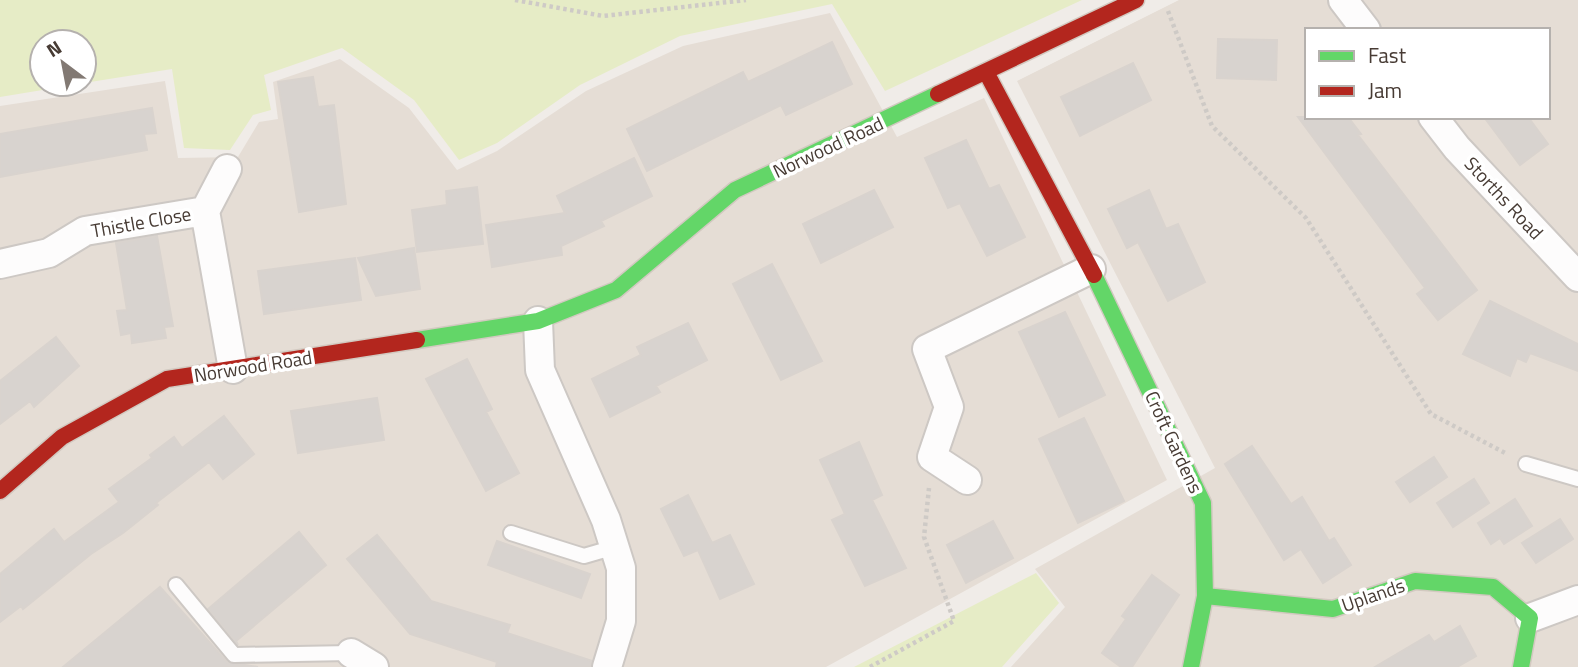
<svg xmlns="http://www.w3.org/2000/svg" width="1578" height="667" viewBox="0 0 1578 667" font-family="'Titillium Web',sans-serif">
  <rect width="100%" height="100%" fill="#f0ece8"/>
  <!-- residential -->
  <path fill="#e5ddd5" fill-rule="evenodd" d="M1179 0H1578V667H1011L1065 607 1035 569 1215 468 1017 81ZM1307 30H1548V117H1307Z
    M830 13 897 137 984 98 1167 480 826 667H0V106L165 81 178 158 238 157 259 122 278 119 273 82 340 59 409 108 457 170 497 151 586 91 683 46Z"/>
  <!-- green -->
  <path fill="#e6ecc6" d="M0 0H1082L885 91 832 4 680 36 580 85 497 143 459 160 414 100 342 48 264 75 271 110 253 115 230 150 184 148 172 69 84 83V42H42V84H79L0 97Z
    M1036 573 1059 603 1002 667H854Z"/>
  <!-- building -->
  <path fill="#d8d3cf" stroke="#d9d3ce" stroke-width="2" d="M1218 39 1277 40 1276 80 1217 78Z
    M832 42 852 84 786 115 781 105 647 171 627 129 743 72 748 82Z
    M1133 63 1151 100 1080 136 1061 97Z
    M313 77 318 107 334 105 346 204 299 212 278 82Z
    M152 108 156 133 144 134 147 150 0 177V134Z
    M1298 117H1348L1361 134 1358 135 1477 290 1438 320 1417 294 1425 288Z
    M1484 117H1528L1548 144 1520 165Z
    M966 140 989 189 999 185 1025 237 987 256 960 203 948 208 925 158Z
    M634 158 652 196 601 221 604 226 561 246 562 255 492 267 486 225 565 213 557 196Z
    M477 187 483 244 417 252 412 210 447 205 446 191Z
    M874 190 893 227 821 263 803 224Z
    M1149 190 1166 229 1178 224 1205 282 1168 301 1138 242 1127 248 1108 209Z
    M157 236 173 326 164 327 166 338 132 343 131 333 121 335 117 311 127 310 116 243Z
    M414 248 420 289 376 296 358 258Z
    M355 258 361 300 264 314 258 271Z
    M772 264 822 361 781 380 733 284Z
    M1490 301 1578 344V371L1530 353 1526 362 1517 358 1510 376 1463 354Z
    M1065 312 1105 395 1059 417 1019 332Z
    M688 323 707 360 656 386 660 392 610 417 592 379 641 355 637 347Z
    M56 337 79 366 34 407 30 401 0 424V381Z
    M467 359 492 409 486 412 519 473 486 491 426 379Z
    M377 398 384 440 298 453 291 411Z
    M224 416 254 454 223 479 209 462 156 503 158 505 123 533 91 554 23 609 21 606 0 622V574L54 529 64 542 119 502 109 489 152 458 150 455 174 437 182 448Z
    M1084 418 1124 501 1078 523 1039 439Z
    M859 442 882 495 872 500 906 568 865 586 832 520 845 514 820 460Z
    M1252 446 1291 504 1302 497 1329 541 1334 538 1351 565 1323 583 1301 549 1284 560 1225 464Z
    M1434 457 1447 477 1410 502 1396 482Z
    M1474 479 1489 503 1453 527 1437 503Z
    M688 495 712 543 730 535 754 584 720 599 698 550 684 556 661 509Z
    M1515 499 1532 526 1504 544 1500 538 1491 544 1478 523Z
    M1560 519 1573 539 1536 563 1522 543Z
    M993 521 1013 558 966 583 947 545Z
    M299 532 326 565 236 641 238 645 208 609Z
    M377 535 431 601 510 625 507 633 592 661 591 667H496L497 662 410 634 347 559Z
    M497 541 590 574 581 598 488 565Z
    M1152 575 1179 595 1132 667H1121L1102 653 1126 619 1122 616Z
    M160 587 227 662 258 667H63Z
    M1460 626 1476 656 1457 667H1375L1429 635 1434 642Z"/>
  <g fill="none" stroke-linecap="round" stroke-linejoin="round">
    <defs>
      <path id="lane" d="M1526 464 1578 479
        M511 533 584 556 615 547
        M176 585 234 655 351 653"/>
      <path id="street" d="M1343 0 1366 30
        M1433 117 1457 148 1578 277
        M205 211 227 169
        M0 264 49 253 85 231 205 211 233 369
        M538 321 540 370 606 520 621 568V621L607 667
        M967 480 932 457 949 407 927 349 1091 269
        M1530 618 1578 600
        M351 653 374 667"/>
      <path id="fast" d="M1094 275 1203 503 1205 596 1191 667
        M417 340 538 321 616 290 735 190 938 94
        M1205 596 1333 609 1415 581 1493 587 1530 618 1521 667"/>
      <path id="jam" d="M986 72 1094 275
        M938 94 1136 0
        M0 491 62 437 167 379 417 340"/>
    </defs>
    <!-- lane casing -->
    <use href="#lane" stroke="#cdc8c4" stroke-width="18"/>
    <!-- street casing -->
    <use href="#street" stroke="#cdc8c4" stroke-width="32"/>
    <!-- fast casing -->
    <use href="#fast" stroke="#d2c9c0" stroke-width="19"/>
    <!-- jam casing -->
    <use href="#jam" stroke="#d2c9c0" stroke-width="19"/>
    <!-- path -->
    <path stroke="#cecac6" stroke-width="4.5" stroke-dasharray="3.5 3.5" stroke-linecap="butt" d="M515 0 603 16 746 0
      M1168 11 1212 126 1306 218 1431 414 1507 454
      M870 667 954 621 924 537 929 488"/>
    <!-- lane -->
    <use href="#lane" stroke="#fdfcfc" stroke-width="14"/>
    <!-- street -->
    <use href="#street" stroke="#fdfcfc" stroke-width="28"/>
    <!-- fast -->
    <use href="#fast" stroke="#63d668" stroke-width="16"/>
    <!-- jam -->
    <use href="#jam" stroke="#b3261e" stroke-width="16"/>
  </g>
  <g text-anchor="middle" stroke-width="7" stroke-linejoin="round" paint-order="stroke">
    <!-- street labels -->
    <g font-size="19" fill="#473b34" stroke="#fff">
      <text transform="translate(828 147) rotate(-25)" y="7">Norwood Road</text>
      <text transform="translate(1504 198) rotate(47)" y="7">Storths Road</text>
      <text transform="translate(141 222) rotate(-10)" y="7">Thistle Close</text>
      <text transform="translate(253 366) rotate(-9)" y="7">Norwood Road</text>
      <text transform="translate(1174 442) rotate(65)" y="7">Croft Gardens</text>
      <text transform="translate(1373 595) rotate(-19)" y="7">Uplands</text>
    </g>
  </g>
  <!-- legend -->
  <rect x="1305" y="28" width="245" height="91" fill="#ffffff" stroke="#b5b1ae" stroke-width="2"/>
  <rect x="1319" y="51" width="35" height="10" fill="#63d668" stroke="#b5b1ae" stroke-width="2"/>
  <text x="1368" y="63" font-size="21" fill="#473b34">Fast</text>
  <rect x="1319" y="86" width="35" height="10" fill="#b3261e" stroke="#b5b1ae" stroke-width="2"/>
  <text x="1368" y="98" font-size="21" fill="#473b34">Jam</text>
  <!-- north arrow -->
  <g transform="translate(63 63) rotate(328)"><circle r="33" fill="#ffffff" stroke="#b5b1ae" stroke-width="2"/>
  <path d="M0-5L12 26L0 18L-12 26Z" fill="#827973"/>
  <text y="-10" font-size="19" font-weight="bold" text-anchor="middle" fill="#473b34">N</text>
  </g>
</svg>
